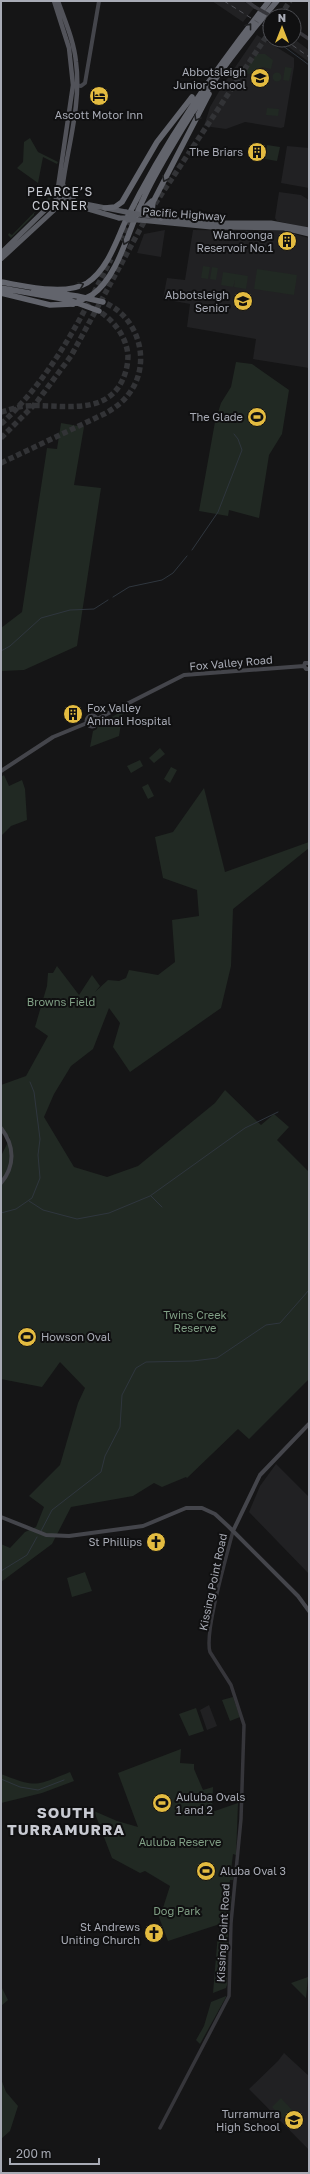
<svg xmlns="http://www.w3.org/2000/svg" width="310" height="2174" viewBox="0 0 310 2174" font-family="'Golos Text',sans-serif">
  <rect width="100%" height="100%" fill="#151516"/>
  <!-- built -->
  <path fill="#212123" d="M212 1H243L254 8 243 22Z
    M257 35 294 58V67L284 127 281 128 245 122 226 129 204 126 210 107 221 88Z
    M294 39 309 50V62L279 40Z
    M287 146 309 148V188L281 183Z
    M279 192 301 195 309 200V228L277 221 275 218Z
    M165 230 161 257 137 253 144 234Z
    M193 230 283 231 309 238V368L253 359 256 339 187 327 190 304 163 299 167 278 185 280Z
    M276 1464 309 1497V1574L249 1512 260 1486Z
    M209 1705 217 1726 207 1730 200 1710Z
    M284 2053 309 2076V2150L249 2089 278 2061Z"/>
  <!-- green -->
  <path fill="#212923" d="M257 54H265L273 60 271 69 262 67 256 73 247 74 245 70Z
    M285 67 292 68 289 81 283 80Z
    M272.5 77a4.5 4.5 0 1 1 9 0a4.5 4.5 0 1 1-9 0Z
    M267 108 279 109 278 116 266 115Z
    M30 138 38 152 58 162 57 164 43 157 38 183 17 168 23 162 24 142Z
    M267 145 280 147 277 161 265 159Z
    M53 193C51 201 43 209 34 213V215L11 238 8 235 9 233 12 235Z
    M203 266 210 267 208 279 201 278Z
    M212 267 218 268 216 280 210 279Z
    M257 269 297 275 294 295 254 289Z
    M223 272 248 276 246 289 234 287 235 280 233 287 221 285Z
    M236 362 252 364 289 390 282 434 269 455 259 518 229 510 228 516 199 511 215 422 221 403 231 387Z
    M61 423 84 427 74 485 101 488 77 646 24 670 1 671V628L22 612 47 448 57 449Z
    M123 711 119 736 90 747 93 731 97 729 98 724Z
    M160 748 165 754 154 763 149 758Z
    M140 760 143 766 131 773 127 766Z
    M171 767 177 770 170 783 164 779Z
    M4 775 9 786 22 780 25 789 27 820 11 826 1 836V777Z
    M148 784 154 796 148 799 142 787Z
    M204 788 225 872 309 842V848L233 909 231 966 221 1008 130 1072 113 1047 120 1023 109 1008 93 1049 71 1066 54 1094 44 1117 74 1167 107 1177 138 1166 215 1103 225 1090 261 1125 274 1114 289 1127 277 1140 309 1172V1379L249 1439 238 1429 187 1478 186 1477 162 1487 154 1483 133 1496 71 1507 52 1544 1 1582V1544L10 1548 25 1532 36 1527 44 1507 29 1496 60 1465 78 1403 85 1388 60 1362 42 1387 1 1379V1156L10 1138 1 1126V1085L26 1076 48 1036 35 1027 47 986 48 973H53L57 966 79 995 92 975 100 986 95 992 108 980 119 981 126 978 129 970 158 975 175 962 172 920 199 916 197 890 163 878 155 837 173 832Z
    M85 1572 92 1591 72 1597 67 1578Z
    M233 1697 240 1717 230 1721 222 1700Z
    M196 1708 204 1731 189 1736 179 1714Z
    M181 1749 180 1763 194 1764V1769L203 1790 213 1787 212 1812 238 1803 236 1855 233 1854 231 1871 234 1872 233 1880H230L228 1894 231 1895 229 1921 168 1941 157 1912 162 1911 170 1886 145 1871 140 1873 112 1858 94 1811 117 1821 138 1827 118 1773Z
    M70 1772 74 1781 42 1793 1 1803V1774C37 1788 35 1786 70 1772Z
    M228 1932 227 1985 226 1988 213 1993 218 1933Z
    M308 1977 306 1998 291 1983Z
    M1 1986 8 2000 1 2006Z
    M226 1996V1997L200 2044 196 2040 204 2026 211 2002Z
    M1 2079 6 2092 18 2106 10 2131 1 2139Z
    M281 2098 292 2110 283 2118 272 2107Z"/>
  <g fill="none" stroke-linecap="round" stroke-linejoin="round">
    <!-- stream -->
    <path stroke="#2f363e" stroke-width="1" d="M289 16 290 15
      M269 36 270 37
      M275 40 309 65
      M192 550 218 512 242 450 238 439 234 434
      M113 597 129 587 162 580 173 573 187 556
      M1 651 10 646 41 618 70 610 94 609 108 600
      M151 1196 162 1207
      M29 1201 43 1210 77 1219 109 1213 150 1196 245 1128 278 1112
      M1 1213 16 1209 32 1198 40 1178 38 1155 40 1139 34 1092 30 1082
      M41 1531 52 1510 101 1472 105 1456 120 1427 122 1395 136 1368 146 1362 193 1361 217 1358 266 1325 280 1323 309 1290
      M1 1571 27 1555 37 1537
      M1 1779 20 1787 38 1790 64 1780"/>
    <!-- motorway-tunnel -->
    <path stroke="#323336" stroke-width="5.5" stroke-dasharray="5.5 3" stroke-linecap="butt" d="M280 16 290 1
      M155 204 270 31
      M120 240 142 196
      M1 412C9 410 16 407 25 406 56 403 104 418 122 381 126 373 128 364 128 355 126 336 114 321 99 311
      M1 424C51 378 81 319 111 259
      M1 438 36 403 71 356 150 211
      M1 463 104 414C113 409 122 403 128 395 153 364 139 316 103 302"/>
    <!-- tertiary -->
    <path stroke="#36363b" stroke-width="3.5" d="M247 1 255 7
      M294 29 309 39
      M160 2128 229 1996 231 1923 241 1819 244 1725 231 1685 210 1652C204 1632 227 1555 233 1531"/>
    <!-- secondary -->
    <path stroke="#44454b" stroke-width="4" d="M74 85 81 86 85 83 99 1
      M304 666 306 669H309
      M86.5 721a5.5 5.5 0 1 1 11 0a5.5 5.5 0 1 1-11 0Z
      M97 719 184 675 304 666 305 663H309
      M1 771 53 737 87 723
      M1 1128C15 1146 15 1166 1 1183
      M1 1517 46 1535 69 1536 143 1526 186 1508H202L215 1514 228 1526 298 1596 309 1611
      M233 1531 260 1475 309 1424"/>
    <!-- primary -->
    <path stroke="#52535a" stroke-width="4.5" d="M54 1 69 48 73 85 57 194 55 202
      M58 1C65 21 74 41 76 62 82 108 65 154 61 199
      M64 186 66 193 75 201"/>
    <!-- trunk -->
    <path stroke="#5a5c63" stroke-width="5" d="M60 199 64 202 119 218
      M138 214 200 223H271L309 230
      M139 220 211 227 284 228 309 234
      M1 253 46 209 60 199 126 212
      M1 259 53 211 61 199"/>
    <!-- motorway -->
    <path stroke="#62646c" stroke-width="5.5" d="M105 208 115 207 122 202 157 142 192 97
      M138 214 152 201
      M161 218 152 212 153 202 209 94
      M1 282C26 286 65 296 87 283 107 270 116 242 125 222 165 141 213 72 269 1
      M1 288 69 300 99 311
      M34 290 77 296 103 302
      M1 293 50 305 73 304
      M92 295C118 277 128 231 142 202 151 181 163 161 175 141 204 91 240 44 277 1"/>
    <!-- rail -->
    <path stroke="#4f5056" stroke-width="1" stroke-dasharray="5 4" stroke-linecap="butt" d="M224 1 270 30
      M285 40 309 57"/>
    <!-- tertiary-bridge -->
    <path stroke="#36363b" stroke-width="3.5" d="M255 7 271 16"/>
    <!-- trunk-bridge -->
    <path stroke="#5a5c63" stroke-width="5" d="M126 212 137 214
      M119 218H127L138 214
      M128 220H139"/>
    <!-- motorway-bridge -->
    <path stroke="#62646c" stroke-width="5.5" d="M73 304 92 295"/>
  </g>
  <!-- one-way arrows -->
  <defs><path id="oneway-chevron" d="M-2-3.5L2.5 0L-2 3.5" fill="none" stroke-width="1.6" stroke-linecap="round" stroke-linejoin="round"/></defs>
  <g stroke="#202123">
    <use href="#oneway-chevron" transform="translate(249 26) rotate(-52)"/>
    <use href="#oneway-chevron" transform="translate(197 118) rotate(119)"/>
    <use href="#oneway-chevron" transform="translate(165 179) rotate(117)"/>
    <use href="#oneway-chevron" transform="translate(125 242) rotate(113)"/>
    <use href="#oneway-chevron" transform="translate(81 285) rotate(-23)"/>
  </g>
  <!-- icons -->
  <defs>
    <symbol id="school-disc" viewBox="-11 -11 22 22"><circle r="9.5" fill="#e3bb40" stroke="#101011"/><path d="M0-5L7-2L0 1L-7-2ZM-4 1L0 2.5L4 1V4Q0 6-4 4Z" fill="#111"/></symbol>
    <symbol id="hotel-disc" viewBox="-11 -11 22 22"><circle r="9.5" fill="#e3bb40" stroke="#101011"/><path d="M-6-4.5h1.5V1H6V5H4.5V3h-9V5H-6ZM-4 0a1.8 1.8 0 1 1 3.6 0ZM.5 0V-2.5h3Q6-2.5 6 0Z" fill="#111"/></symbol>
    <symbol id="building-disc" viewBox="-11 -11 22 22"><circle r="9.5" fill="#e3bb40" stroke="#101011"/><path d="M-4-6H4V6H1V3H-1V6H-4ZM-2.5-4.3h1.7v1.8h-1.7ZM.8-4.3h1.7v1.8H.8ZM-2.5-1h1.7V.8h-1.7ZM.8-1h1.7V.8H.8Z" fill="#111"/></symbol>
    <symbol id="stadium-disc" viewBox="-11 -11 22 22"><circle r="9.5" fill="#e3bb40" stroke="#101011"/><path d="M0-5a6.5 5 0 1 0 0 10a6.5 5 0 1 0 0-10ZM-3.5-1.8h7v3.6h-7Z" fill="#111"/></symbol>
    <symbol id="church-disc" viewBox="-11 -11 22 22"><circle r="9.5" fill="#e3bb40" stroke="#101011"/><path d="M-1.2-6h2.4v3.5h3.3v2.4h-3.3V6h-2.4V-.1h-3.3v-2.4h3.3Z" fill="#111"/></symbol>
  </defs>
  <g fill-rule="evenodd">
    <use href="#school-disc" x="249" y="67" width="22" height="22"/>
    <use href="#hotel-disc" x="88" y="85" width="22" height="22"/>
    <use href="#building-disc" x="246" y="141" width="22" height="22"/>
    <use href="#building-disc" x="276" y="230" width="22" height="22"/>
    <use href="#school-disc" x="232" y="290" width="22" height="22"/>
    <use href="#stadium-disc" x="246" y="406" width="22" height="22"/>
    <use href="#building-disc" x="62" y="703" width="22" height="22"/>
    <use href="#stadium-disc" x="16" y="1326" width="22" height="22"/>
    <use href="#church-disc" x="145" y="1531" width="22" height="22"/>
    <use href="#stadium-disc" x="151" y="1792" width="22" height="22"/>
    <use href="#stadium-disc" x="195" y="1860" width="22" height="22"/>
    <use href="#church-disc" x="143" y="1922" width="22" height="22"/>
    <use href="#school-disc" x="283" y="2109" width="22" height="22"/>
  </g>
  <g text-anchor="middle" stroke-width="4" stroke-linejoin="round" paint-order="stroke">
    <!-- poi labels -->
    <g font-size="11" fill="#a8abb5" stroke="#101011" text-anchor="end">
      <text x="246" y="76">Abbotsleigh<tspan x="246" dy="13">Junior School</tspan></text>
      <text x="99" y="119" text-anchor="middle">Ascott Motor Inn</text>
      <text x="243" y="156">The Briars</text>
      <text x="273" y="239">Wahroonga<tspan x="273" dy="13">Reservoir No.1</tspan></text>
      <text x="229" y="299">Abbotsleigh<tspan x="229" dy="13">Senior</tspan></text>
      <text x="243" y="421">The Glade</text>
      <text x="87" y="712" text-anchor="start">Fox Valley<tspan x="87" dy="13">Animal Hospital</tspan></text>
      <text x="41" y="1341" text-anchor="start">Howson Oval</text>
      <text x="142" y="1546">St Phillips</text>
      <text x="176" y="1801" text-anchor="start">Auluba Ovals<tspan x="176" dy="13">1 and 2</tspan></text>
      <text x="220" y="1875" text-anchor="start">Aluba Oval 3</text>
      <text x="140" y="1931">St Andrews<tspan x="140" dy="13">Uniting Church</tspan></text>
      <text x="280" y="2118">Turramurra<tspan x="280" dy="13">High School</tspan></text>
    </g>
    <!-- street labels -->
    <g font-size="11" fill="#a8abb5" stroke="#101011">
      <text transform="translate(184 214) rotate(4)" y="4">Pacific Highway</text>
      <text transform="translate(231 663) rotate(-5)" y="4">Fox Valley Road</text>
      <text transform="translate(213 1582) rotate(-78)" y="4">Kissing Point Road</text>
      <text transform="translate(223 1933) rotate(-87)" y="4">Kissing Point Road</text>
    </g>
    <!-- park labels -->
    <g font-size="11" fill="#809f85" stroke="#101011">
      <text x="61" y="1006">Browns Field</text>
      <text x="195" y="1319">Twins Creek<tspan x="195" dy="13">Reserve</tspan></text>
      <text x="180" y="1846">Auluba Reserve</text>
      <text x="177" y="1915">Dog Park</text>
    </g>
    <!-- neighbourhood labels -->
    <g font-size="12" letter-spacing="1" fill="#c8cad2" stroke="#101011">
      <text x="60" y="196">PEARCE’S<tspan x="60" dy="14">CORNER</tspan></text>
    </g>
    <!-- district labels -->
    <g font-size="15" font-weight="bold" letter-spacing="1" fill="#c8cad2" stroke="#101011">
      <text x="66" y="1818">SOUTH<tspan x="66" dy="17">TURRAMURRA</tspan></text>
    </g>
  </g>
  <!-- border -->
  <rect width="310" height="2174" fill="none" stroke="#a8abb5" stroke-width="4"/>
  <!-- north arrow -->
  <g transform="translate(282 28)"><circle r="19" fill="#101011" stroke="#4d4e53"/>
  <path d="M0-3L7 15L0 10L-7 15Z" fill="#e3bb40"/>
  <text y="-6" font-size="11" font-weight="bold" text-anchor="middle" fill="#a8abb5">N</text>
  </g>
  <!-- scale -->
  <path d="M10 2158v6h89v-6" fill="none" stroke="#a8abb5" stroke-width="2"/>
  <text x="16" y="2158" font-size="12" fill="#a8abb5" stroke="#101011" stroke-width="3" paint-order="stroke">200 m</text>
</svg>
